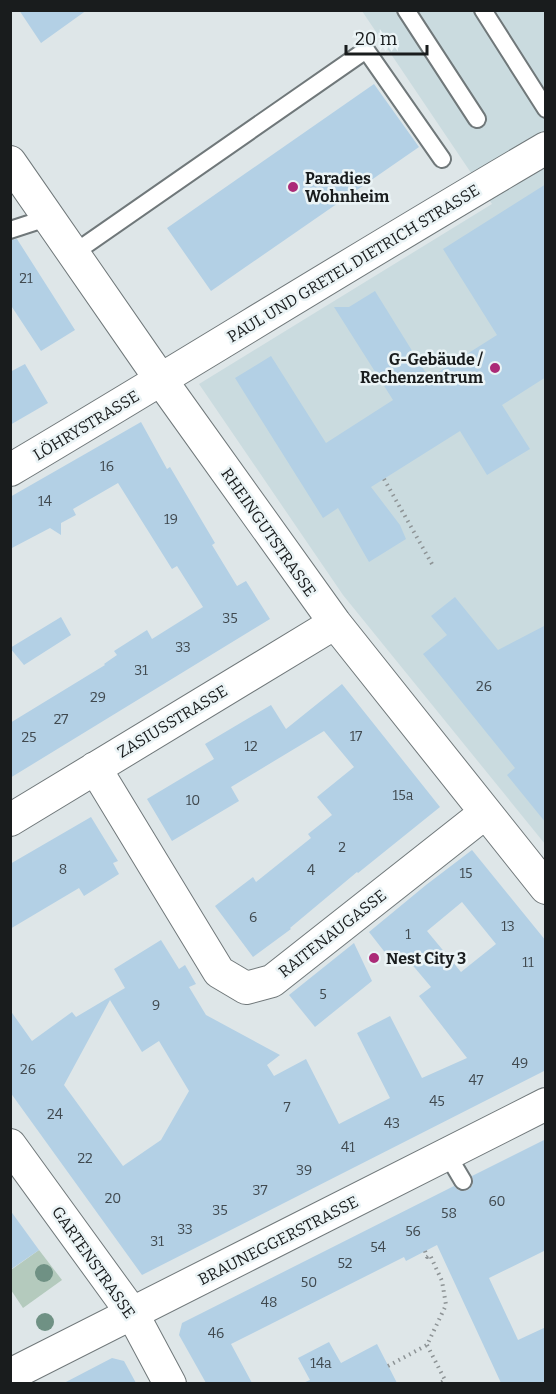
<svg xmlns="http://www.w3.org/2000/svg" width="556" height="1394" viewBox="0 0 556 1394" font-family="Bitter,serif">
  <rect width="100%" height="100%" fill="#dee6e8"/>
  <!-- built -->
  <path fill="#cadbdf" d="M362 11H545V844L343 595 199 384 492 204Z"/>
  <!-- green -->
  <path fill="#b4cabd" d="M39 1250 62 1280 23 1308 11 1290V1270Z"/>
  <!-- building -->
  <path fill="#b3d0e5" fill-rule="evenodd" d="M19 10H87L41 43Z
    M374 84 419 147 211 291 167 228Z
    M546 184V377L502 405 530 449 487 475 460 431 371 487 400 525 406 539 369 562 338 508 323 518 235 378 271 356 326 443 393 400 334 307H349L375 291 429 378 497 335 443 249Z
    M17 239 75 330 41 351 10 304V240Z
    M25 364 48 403 10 425V372Z
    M141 422 167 469 170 467 215 543 212 545 237 586 246 581 270 619 10 778V723L105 665 104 664 117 655 114 651 147 630 152 639 203 607 177 566 172 569 118 483 73 509 76 515 61 523V535L50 528 10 549V497Z
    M455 597 498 650 546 625V823L507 775 515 768 423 654 447 635 431 616Z
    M61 617 71 635 24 665 10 648Z
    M342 684 440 807 358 873 357 872 290 928 291 929 253 957 215 906 253 877 256 882 311 838 308 834 332 815 317 797 354 767 324 731 231 787 239 801 172 841 147 799 214 759 205 744 271 705 286 729Z
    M91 817 118 861 113 863 119 874 84 896 79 888 10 929V864Z
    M472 850 546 941V1070L142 1275 10 1092V1010L32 1041 72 1012 76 1017 125 988 114 969 161 940 179 969 185 965 196 984 189 987 206 1015 280 1055 267 1065 274 1076 306 1059 339 1124 390 1098 357 1033 390 1016 422 1078 467 1058 419 996 431 987 404 955 394 964 369 932 426 885ZM462 902 496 944 461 972 427 931ZM110 1000 142 1052 159 1041 189 1091 161 1140 123 1166 64 1085Z
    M354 943 372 981 315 1027 289 995Z
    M546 1139V1250L489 1278 518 1340 546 1327V1383H501L437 1245 406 1261 404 1257 231 1344 252 1383H206L179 1335 182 1323 454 1186 458 1190 463 1191 468 1190 472 1186 473 1180 472 1176Z
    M10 1210 39 1250 10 1270Z
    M329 1342 341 1363 377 1344 397 1383H303L310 1380 298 1358Z
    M112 1358 124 1361 136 1383H64Z"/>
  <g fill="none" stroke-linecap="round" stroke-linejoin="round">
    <defs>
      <path id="service" d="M406 10 477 119
        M483 10 546 109
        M10 230 50 217
        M74 253 366 50 442 159
        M447 1154 463 1181"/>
      <path id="minor" d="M10 162 161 380 335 623 546 888
        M10 470C189 364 366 253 546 148
        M95 768 219 972 246 988 272 981 485 813
        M10 820 335 623
        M10 1145 132 1313 170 1384
        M10 1375 546 1104"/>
    </defs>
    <!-- service casing -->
    <use href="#service" stroke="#70787a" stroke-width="20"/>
    <!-- minor casing -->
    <use href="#minor" stroke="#70787a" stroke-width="34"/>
    <!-- path -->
    <path stroke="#8e9496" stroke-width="4" stroke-dasharray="1.5 4.5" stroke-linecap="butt" d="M384 479 432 564
      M427 1345 445 1380 439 1384
      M388 1366 427 1345 446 1305 442 1281 430 1255 427 1257 425 1251"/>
    <!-- service -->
    <use href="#service" stroke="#fff" stroke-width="16"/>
    <!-- minor -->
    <use href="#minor" stroke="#fff" stroke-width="32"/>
  </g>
  <!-- trees -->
  <g fill="#6f9184">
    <circle cx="44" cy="1273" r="9"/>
    <circle cx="45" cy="1322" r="9"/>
  </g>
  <!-- markers -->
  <g fill="#ab2a77" stroke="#ebf4f6" stroke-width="2">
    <circle cx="293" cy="187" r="6"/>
    <circle cx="495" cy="368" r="6"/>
    <circle cx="374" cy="958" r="6"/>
  </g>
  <g text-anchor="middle" stroke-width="5" stroke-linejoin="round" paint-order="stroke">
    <!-- number labels -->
    <g font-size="14" fill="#40494f">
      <text x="26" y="283">21</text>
      <text x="107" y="471">16</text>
      <text x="45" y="506">14</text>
      <text x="171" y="524">19</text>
      <text x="230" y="623">35</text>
      <text x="183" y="652">33</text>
      <text x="141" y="675">31</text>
      <text x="484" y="691">26</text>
      <text x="98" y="702">29</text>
      <text x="61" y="724">27</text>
      <text x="356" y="741">17</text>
      <text x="29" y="742">25</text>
      <text x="251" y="751">12</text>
      <text x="403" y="800">15a</text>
      <text x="193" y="805">10</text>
      <text x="342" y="852">2</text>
      <text x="63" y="874">8</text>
      <text x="311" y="875">4</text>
      <text x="466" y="878">15</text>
      <text x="253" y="922">6</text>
      <text x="508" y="931">13</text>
      <text x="408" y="939">1</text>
      <text x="528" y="967">11</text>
      <text x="323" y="999">5</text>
      <text x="156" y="1010">9</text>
      <text x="520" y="1068">49</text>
      <text x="28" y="1074">26</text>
      <text x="476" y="1085">47</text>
      <text x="437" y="1106">45</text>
      <text x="287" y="1112">7</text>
      <text x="55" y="1119">24</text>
      <text x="392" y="1128">43</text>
      <text x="348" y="1152">41</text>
      <text x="85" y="1163">22</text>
      <text x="304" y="1175">39</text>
      <text x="260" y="1195">37</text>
      <text x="113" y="1203">20</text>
      <text x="497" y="1206">60</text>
      <text x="220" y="1215">35</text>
      <text x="449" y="1218">58</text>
      <text x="185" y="1234">33</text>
      <text x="413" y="1236">56</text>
      <text x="157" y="1246">31</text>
      <text x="378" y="1252">54</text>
      <text x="345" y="1268">52</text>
      <text x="309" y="1287">50</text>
      <text x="269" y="1307">48</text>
      <text x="216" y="1338">46</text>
      <text x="321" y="1368">14a</text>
    </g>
    <!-- poi labels -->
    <g font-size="16" font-weight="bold" fill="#191c1d" stroke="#ebf4f6" text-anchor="start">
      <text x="305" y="184">Paradies<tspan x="305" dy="18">Wohnheim</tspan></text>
      <text x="483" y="365" text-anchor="end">G-Gebäude /<tspan x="483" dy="18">Rechenzentrum</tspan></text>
      <text x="386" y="964">Nest City 3</text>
    </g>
    <!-- street labels -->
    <g font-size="16" fill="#191c1d" stroke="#ebf4f6">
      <text transform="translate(353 263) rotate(-31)" y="6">PAUL UND GRETEL DIETRICH STRASSE</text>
      <text transform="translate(86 425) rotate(-31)" y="6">LÖHRYSTRASSE</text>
      <text transform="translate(269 532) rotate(55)" y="6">RHEINGUTSTRASSE</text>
      <text transform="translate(172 721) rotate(-31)" y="6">ZASIUSSTRASSE</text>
      <text transform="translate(332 933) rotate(-38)" y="6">RAITENAUGASSE</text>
      <text transform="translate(278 1240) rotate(-27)" y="6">BRAUNEGGERSTRASSE</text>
      <text transform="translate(94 1262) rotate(55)" y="6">GARTENSTRASSE</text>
    </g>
  </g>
  <!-- border -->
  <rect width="556" height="1394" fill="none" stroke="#191c1d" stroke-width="24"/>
  <!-- scale -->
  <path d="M346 45v9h81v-9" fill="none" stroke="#191c1d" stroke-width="3"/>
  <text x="355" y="45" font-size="18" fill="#191c1d" stroke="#ebf4f6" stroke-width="4.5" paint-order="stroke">20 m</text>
</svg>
